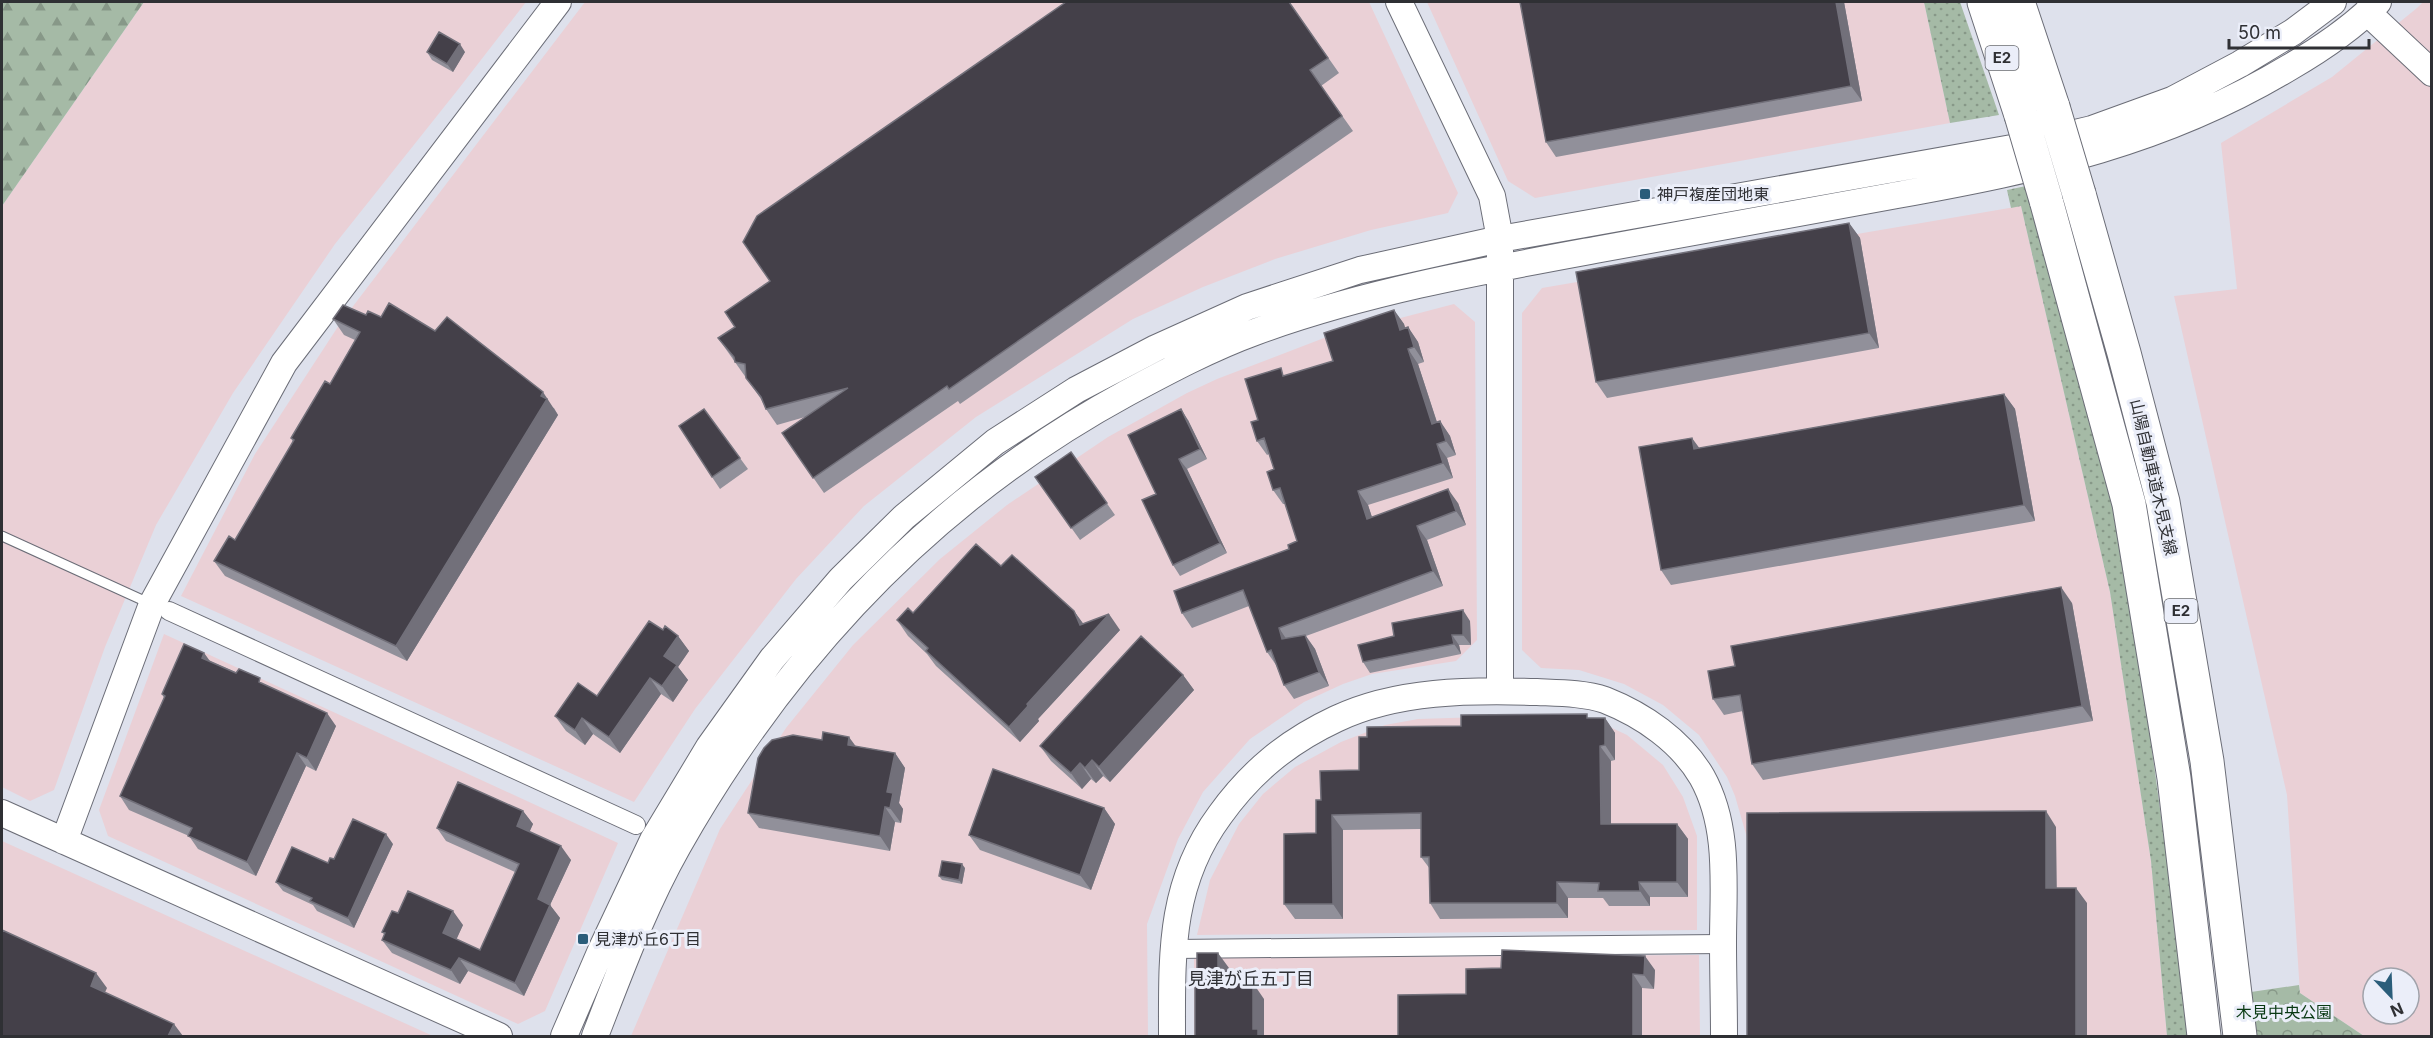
<svg xmlns="http://www.w3.org/2000/svg" width="2433" height="1038" viewBox="0 0 2433 1038" font-family="Inter,'Noto Sans JP',sans-serif">
  <defs>
    <pattern id="grass-dots" width="8" height="8" patternUnits="userSpaceOnUse" patternTransform="scale(1.5)"><rect width="8" height="8" fill="#a5baa6"/><path d="M2 2h.1M6 6h.1" fill="none" stroke="#879888" stroke-width="1.8" stroke-linecap="round"/></pattern>
    <pattern id="forest-firs" width="22" height="20" patternUnits="userSpaceOnUse" patternTransform="scale(1.5)"><rect width="22" height="20" fill="#a5baa6"/><path d="M5 1l3.5 6h-7zM16 11l3.5 6h-7z" fill="#879888"/></pattern>
    <pattern id="park-crowns" width="20" height="18" patternUnits="userSpaceOnUse" patternTransform="scale(1.5)"><rect width="20" height="18" fill="#a5baa6"/><path d="M2 6a3 3 0 1 1 6 0M12 15a3 3 0 1 1 6 0" fill="none" stroke="#879888"/></pattern>
  </defs>
  <rect width="100%" height="100%" fill="#dee1ec"/>
  <!-- industrial -->
  <path fill="#ead0d6" fill-rule="evenodd" d="M144 2H526L460 87 335 244 233 393 156 525 105 647 54 790 30 801 2 787V206Z
    M585 2H1369L1458 193 1448 213 1371 230 1275 259 1203 287 1133 319 976 417 864 506 796 579 695 709 634 802 181 596 255 454 341 322Z
    M1427 2H1924L1950 123 1535 198 1508 181Z
    M2423 2H2431V1036H2364L2300 993 2287 795 2174 296 2237 289 2221 143 2332 77 2417 8ZM2373 978H2409V1014H2373Z
    M2021 206 2110 592 2151 861 2167 1036H1747L1748 841 1735 796 1727 777 1699 735 1663 705 1624 684 1579 670 1541 668 1522 650V313L1542 288Z
    M1454 304 1475 322 1477 640 1456 661 1372 674 1343 684 1304 702 1250 739 1203 792 1178 839 1147 924 1148 1036H631L720 829 786 728 853 645 940 559 1007 505 1108 437 1187 393 1217 379 1324 338Z
    M164 634 618 843 545 1011 518 1024 108 836 99 810Z
    M1512 716 1610 727 1627 735 1663 765 1683 797 1697 836V930L1197 935 1210 880 1239 824 1263 794 1295 767 1341 742 1385 725 1418 719Z
    M2 841 433 1036H2Z
    M1699 955 1700 1036H1194V958Z"/>
  <!-- grass -->
  <path fill="url(#grass-dots)" d="M1924 2H1960L1999 115 1950 123Z
    M2026 186 2113 494 2129 581 2183 978 2187 1036H2167L2151 861 2110 592 2021 206 2011 208 2007 190Z"/>
  <!-- forest -->
  <path fill="url(#forest-firs)" d="M2 2H144L2 206Z"/>
  <!-- park -->
  <path fill="url(#park-crowns)" d="M2299 985 2300 993 2364 1036H2253L2251 992Z"/>
  <g fill="none" stroke-linecap="round" stroke-linejoin="round">
    <defs>
      <path id="lane" d="M2 536 149 603"/>
      <path id="street" d="M169 611 636 825
        M1174 949 1723 944"/>
      <path id="secondary" d="M1399 2 1492 196 1500 239V691
        M2367 12 2432 73
        M2 813 499 1036
        M64 841 152 604 284 363 558 2
        M564 1036 602 948 653 840 709 747 772 659 841 579 904 517 995 442 1076 390 1156 348 1247 307 1360 270 1500 239 2012 148 2092 129 2172 100 2240 64 2293 32 2333 2
        M595 1036C620 972 644 906 678 846 787 654 932 499 1127 393 1168 371 1211 348 1255 332 1364 292 1481 271 1595 250 1696 231 1797 213 1897 195 2040 169 2164 143 2290 67 2321 49 2353 27 2378 2
        M1172 1036C1172 955 1169 884 1220 815 1251 772 1287 742 1336 719 1397 690 1470 690 1537 692 1559 693 1584 693 1605 700 1643 715 1681 741 1702 777 1730 827 1723 887 1723 942 1723 973 1724 1005 1724 1036"/>
      <path id="highway" d="M1984 2 2021 115
        M2018 2 2053 107
        M2079 194 2124 353 2163 502 2207 761 2240 1036
        M2046 200 2129 504 2174 778 2204 1036"/>
    </defs>
    <!-- lane casing -->
    <use href="#lane" stroke="#6b6d77" stroke-width="11"/>
    <!-- street casing -->
    <use href="#street" stroke="#6b6d77" stroke-width="20"/>
    <!-- secondary casing -->
    <use href="#secondary" stroke="#6b6d77" stroke-width="28"/>
    <!-- highway casing -->
    <use href="#highway" stroke="#6b6d77" stroke-width="35"/>
    <!-- lane -->
    <use href="#lane" stroke="#fff" stroke-width="9"/>
    <!-- street -->
    <use href="#street" stroke="#fff" stroke-width="18"/>
    <!-- secondary -->
    <use href="#secondary" stroke="#fff" stroke-width="26"/>
    <!-- highway -->
    <use href="#highway" stroke="#fff" stroke-width="33"/>
    <defs>
      <path id="highway-bridge" d="M2053 107 2079 194
        M2021 115 2046 200"/>
    </defs>
    <!-- highway-bridge casing -->
    <use href="#highway-bridge" stroke="#6b6d77" stroke-width="35" stroke-linecap="butt"/>
    <!-- highway-bridge -->
    <use href="#highway-bridge" stroke="#fff" stroke-width="33"/>
  </g>
  <!-- wall -->
  <path fill="#91909a" d="M1289 2 1339 73 1321 86 1353 131 960 404 958 401 824 493 782 433 805 417 777 425 766 409 761 399 718 338Z
    M1520 2H1844L1862 101 1556 157 1546 142Z
    M427 52H465L453 72 432 60Z
    M1849 223 1860 238 1879 348 1607 398 1596 382Z
    M1394 310 1404 324 1405 328 1408 327 1418 342 1424 362 1418 364 1437 422 1440 421 1450 436 1456 455 1447 458 1453 478 1368 505 1372 517 1458 503 1466 525 1427 540 1443 586 1306 636 1315 649 1329 686 1294 699 1284 685 1276 665 1267 652 1249 606 1192 628 1182 613 1289 549 1297 541 1285 504H1283L1273 490 1274 469 1269 454 1267 455 1257 441 1258 420 1286 376 1333 361Z
    M333 319 554 408 558 415 407 661 225 576 214 561 235 540 293 442 291 438 330 384 355 340 344 335Z
    M2004 394 2015 409 2035 521 1671 585 1661 570 1700 448Z
    M704 409 748 469 720 489 712 477Z
    M1188 420 1207 459 1187 469 1227 553 1180 576 1173 565 1156 494Z
    M1071 452 1115 515 1080 540 1035 477Z
    M1001 566 1074 611 1083 624 1120 630 1038 719 1039 721 1020 742 936 666 927 654 908 636 897 620 913 613Z
    M2072 603 2093 721 1763 780 1752 764 1743 711 1724 715 1713 699Z
    M1470 621 1471 645H1459L1461 654 1370 673 1363 662Z
    M663 630 678 636 689 651 678 667 688 680 673 702 661 694 620 753 593 734 585 745 566 731 555 716 597 696Z
    M204 653 210 661 265 685 336 726 316 771 306 766 256 876 198 849 189 836 129 810 120 796 164 698 162 694Z
    M1183 675 1194 690 1110 782 1103 776 1096 783 1091 779 1082 789 1051 761 1040 746Z
    M1591 718H1605L1615 733V760L1611 761V824H1677L1688 839V897H1650V906H1609L1603 898H1568V918L1440 919 1430 903V869L1421 857V829L1343 830V919H1295L1284 904 1316 833 1321 800 1359 770 1367 737 1461 726Z
    M855 746 895 753 905 768 899 803 903 809 901 823 895 822 890 851 759 828 748 813Z
    M1104 808 1115 824 1091 890 980 850 969 835Z
    M523 811 533 824 529 832 571 860 550 905 560 918 524 996 468 971 460 984 392 953 382 940 385 935 382 932 398 913 463 925 456 939 480 950 515 872 446 841 437 828Z
    M393 844 354 928 317 911 313 905 283 891 276 882 328 863 334 859Z
    M965 868 962 884 942 880 939 876Z
    M1655 970 1654 989 1642 988 1466 994Z"/>
  <!-- shaded-wall -->
  <path fill="#72707a" d="M1836 2H1844L1862 101 1851 86Z
    M460 44 465 52 453 72 447 64Z
    M1849 223 1860 238 1879 348 1869 333Z
    M1394 310 1404 324 1410 344 1400 330Z
    M1408 327 1418 342 1424 362 1414 347Z
    M1408 349 1418 364 1442 438 1432 424Z
    M543 392 558 415 407 661 396 646Z
    M2004 394 2015 409 2035 521 2024 505Z
    M1181 409 1188 420 1207 459 1200 449Z
    M1440 421 1450 436 1456 455 1446 441Z
    M1692 438 1703 453 1694 449Z
    M1437 444 1447 458 1453 478 1443 463Z
    M1179 459 1187 469 1227 553 1220 543Z
    M1448 489 1458 503 1466 525 1456 511Z
    M1358 491 1368 505 1377 533 1367 519Z
    M1417 526 1427 540 1443 586 1433 571Z
    M2061 587 2072 603 2093 721 2082 706Z
    M1463 610 1470 621 1471 645 1463 635Z
    M1074 611 1085 626 1109 614 1120 630 1038 719 1039 721 1020 742 1009 727 1080 625Z
    M1279 628 1289 643 1282 639Z
    M1305 635 1315 649 1329 686 1319 672Z
    M1452 635 1459 645 1461 654 1454 644Z
    M678 636 689 651 678 667 688 680 673 702 662 686 664 656Z
    M204 653 213 666 202 658Z
    M1183 675 1194 690 1110 782 1099 767Z
    M650 678 661 694 620 753 609 737Z
    M327 713 336 726 316 771 307 758Z
    M582 718 593 734 585 745 575 730Z
    M1605 718 1615 733V760L1605 745Z
    M849 737 860 752 848 745Z
    M1600 746 1611 761V839L1601 824Z
    M297 753 306 766 256 876 247 862Z
    M895 753 905 768 899 803 903 809 901 823 890 808 887 792Z
    M1092 760 1103 776 1096 783 1085 768Z
    M1080 763 1091 779 1082 789 1071 773Z
    M885 807 895 822 890 851 880 836Z
    M1104 808 1115 824 1091 890 1080 875Z
    M523 811 533 824 526 840 517 826Z
    M2046 811 2056 827 2057 904 2046 888Z
    M1332 815 1343 830V919L1333 904Z
    M1677 824 1688 839V897L1677 882Z
    M386 834 393 844 354 928 348 918Z
    M561 846 571 860 550 905 560 918 524 996 515 983 538 899Z
    M962 864 965 868 962 884 959 880Z
    M1557 882 1568 898V918L1557 903Z
    M1639 882 1650 897V906L1640 891Z
    M2076 888 2087 903V1036H2076Z
    M453 911 463 925 453 947 443 933Z
    M1218 953 1229 968V999L1218 984Z
    M1645 956 1655 970 1654 989 1644 975Z
    M459 958 468 971 460 984 451 970Z
    M96 973 107 988 101 1001 91 986Z
    M1633 974 1642 988V1036H1633Z
    M1253 983 1264 999V1036H1258L1253 1029Z
    M174 1024 183 1036H168Z"/>
  <!-- building -->
  <path fill="#444049" stroke="#72707a" stroke-width="1.5" d="M1066 2H1289L1328 58 1310 70 1342 116 949 389 947 386 813 478 782 433 848 388 766 409 761 397 746 378 745 364 735 362 734 357 718 338 735 327 725 312 770 281 743 242 757 216Z
    M1520 2H1836L1851 86 1546 142Z
    M439 32 460 44 447 64 427 52Z
    M1849 223 1869 333 1596 382 1576 272Z
    M389 303 435 331 447 317 543 392 541 396 547 399 396 646 214 561 229 536 235 540 294 440 291 438 325 381 330 384 360 332 333 319 343 305 366 315 368 311 381 317Z
    M1394 310 1400 330 1408 327 1414 347 1408 349 1432 424 1440 421 1446 441 1437 444 1443 463 1358 491 1367 519 1448 489 1456 511 1417 526 1433 571 1279 628 1282 639 1305 635 1319 672 1284 685 1271 650 1267 652 1243 590 1182 613 1174 591 1289 549 1288 545 1297 541 1280 488 1273 490 1267 472 1274 469 1264 438 1257 441 1251 422 1258 420 1245 379 1281 368 1283 376 1333 361 1324 333Z
    M2004 394 2024 505 1661 570 1639 447 1692 438 1694 449Z
    M704 409 740 458 712 477 679 426Z
    M1181 409 1200 449 1179 459 1220 543 1173 565 1142 500 1156 494 1128 435Z
    M1071 452 1107 503 1071 528 1035 477Z
    M976 544 1001 566 1012 555 1074 611 1080 625 1109 614 1027 704 1028 706 1009 727 926 651 928 648 897 620 908 608 913 613Z
    M2061 587 2082 706 1752 764 1740 695 1713 699 1708 671 1735 666 1731 646Z
    M1463 610V635H1452L1454 644 1363 662 1358 645 1394 636 1392 623Z
    M649 621 663 630 665 626 678 636 664 656 677 665 662 686 650 678 609 737 582 718 575 730 555 716 578 683 597 696Z
    M1141 636 1183 675 1099 767 1092 760 1085 768 1080 763 1071 773 1040 746Z
    M184 644 204 653 202 658 236 673 239 669 260 678 259 682 327 713 307 758 297 753 247 862 188 836 192 828 120 796 165 696 162 694Z
    M1587 714V718H1605V745L1600 746 1601 824H1677V882H1639L1640 891H1598L1599 883 1557 882V903H1430L1429 857H1421V813L1332 815 1333 904H1284V834L1316 833V800H1321L1320 771 1359 770V737H1367V727L1461 726V715Z
    M823 732 849 737 848 745 895 753 887 792 893 793 890 808 885 807 880 836 748 813 758 758 764 748 772 740 793 735 822 740Z
    M993 769 1104 808 1080 875 969 835Z
    M458 782 523 811 517 826 561 846 538 899 550 905 515 983 459 958 451 970 382 940 385 933 382 932 392 911 398 913 408 891 453 911 443 933 480 950 519 864 437 828Z
    M2046 811V888H2076V1036H1747V813Z
    M353 819 386 834 348 918 310 901 312 898 276 882 292 847 328 863 330 858 334 859Z
    M942 861 962 864 959 880 939 876Z
    M2 930 96 973 91 986 174 1024 168 1036H2Z
    M1502 950 1645 956 1644 975 1633 974V1036H1398V995L1466 994V969L1501 968Z
    M1197 953H1218V984L1253 983V1029H1258V1036H1195V983H1197Z"/>
  <!-- markers -->
  <g fill="#2a5d7a" stroke="#ebeef9" stroke-width="2">
    <rect x="1639" y="188" width="12" height="12" rx="3"/>
    <rect x="577" y="933" width="12" height="12" rx="3"/>
  </g>
  <g text-anchor="middle" stroke-width="6" stroke-linejoin="round" paint-order="stroke">
    <!-- shield labels -->
    <g fill="#ebeef9" stroke="#67696f" stroke-width="1.5">
      <rect x="1985.5" y="46" width="33" height="24" rx="4.5"/>
      <rect x="2164.5" y="599" width="33" height="24" rx="4.5"/>
    </g>
    <g font-size="15" font-weight="bold" fill="#2f3034">
      <text x="2002" y="63">E2</text>
      <text x="2181" y="616">E2</text>
    </g>
    <!-- poi labels -->
    <g font-size="16" fill="#2f3034" stroke="#ebeef9" text-anchor="start">
      <text x="1657" y="200">神戸複産団地東</text>
      <text x="595" y="945">見津が丘6丁目</text>
    </g>
    <!-- street labels -->
    <g font-size="16" fill="#2f3034" stroke="#ebeef9">
      <text transform="translate(2154 477) rotate(77)" y="6">山陽自動車道木見支線</text>
    </g>
    <!-- park labels -->
    <g font-size="16" fill="#093913" stroke="#ebeef9">
      <text x="2284" y="1018">木見中央公園</text>
    </g>
    <!-- neighbourhood labels -->
    <g font-size="18" fill="#2f3034" stroke="#ebeef9">
      <text x="1251" y="985">見津が丘五丁目</text>
    </g>
  </g>
  <!-- border -->
  <rect width="2433" height="1038" fill="none" stroke="#2f3034" stroke-width="6"/>
  <!-- north arrow -->
  <g transform="translate(2391 996) rotate(157)"><circle r="28" fill="#ebeef9" stroke="#a0a2aa" stroke-width="1.5"/>
  <path d="M0-4.5L10 22L0 15L-10 22Z" fill="#2a5d7a"/>
  <text y="-9" font-size="16" font-weight="bold" text-anchor="middle" fill="#2f3034">N</text>
  </g>
  <!-- scale -->
  <path d="M2229 39v9h140v-9" fill="none" stroke="#2f3034" stroke-width="3"/>
  <text x="2238" y="39" font-size="18" fill="#2f3034" stroke="#ebeef9" stroke-width="4.5" paint-order="stroke">50 m</text>
</svg>
